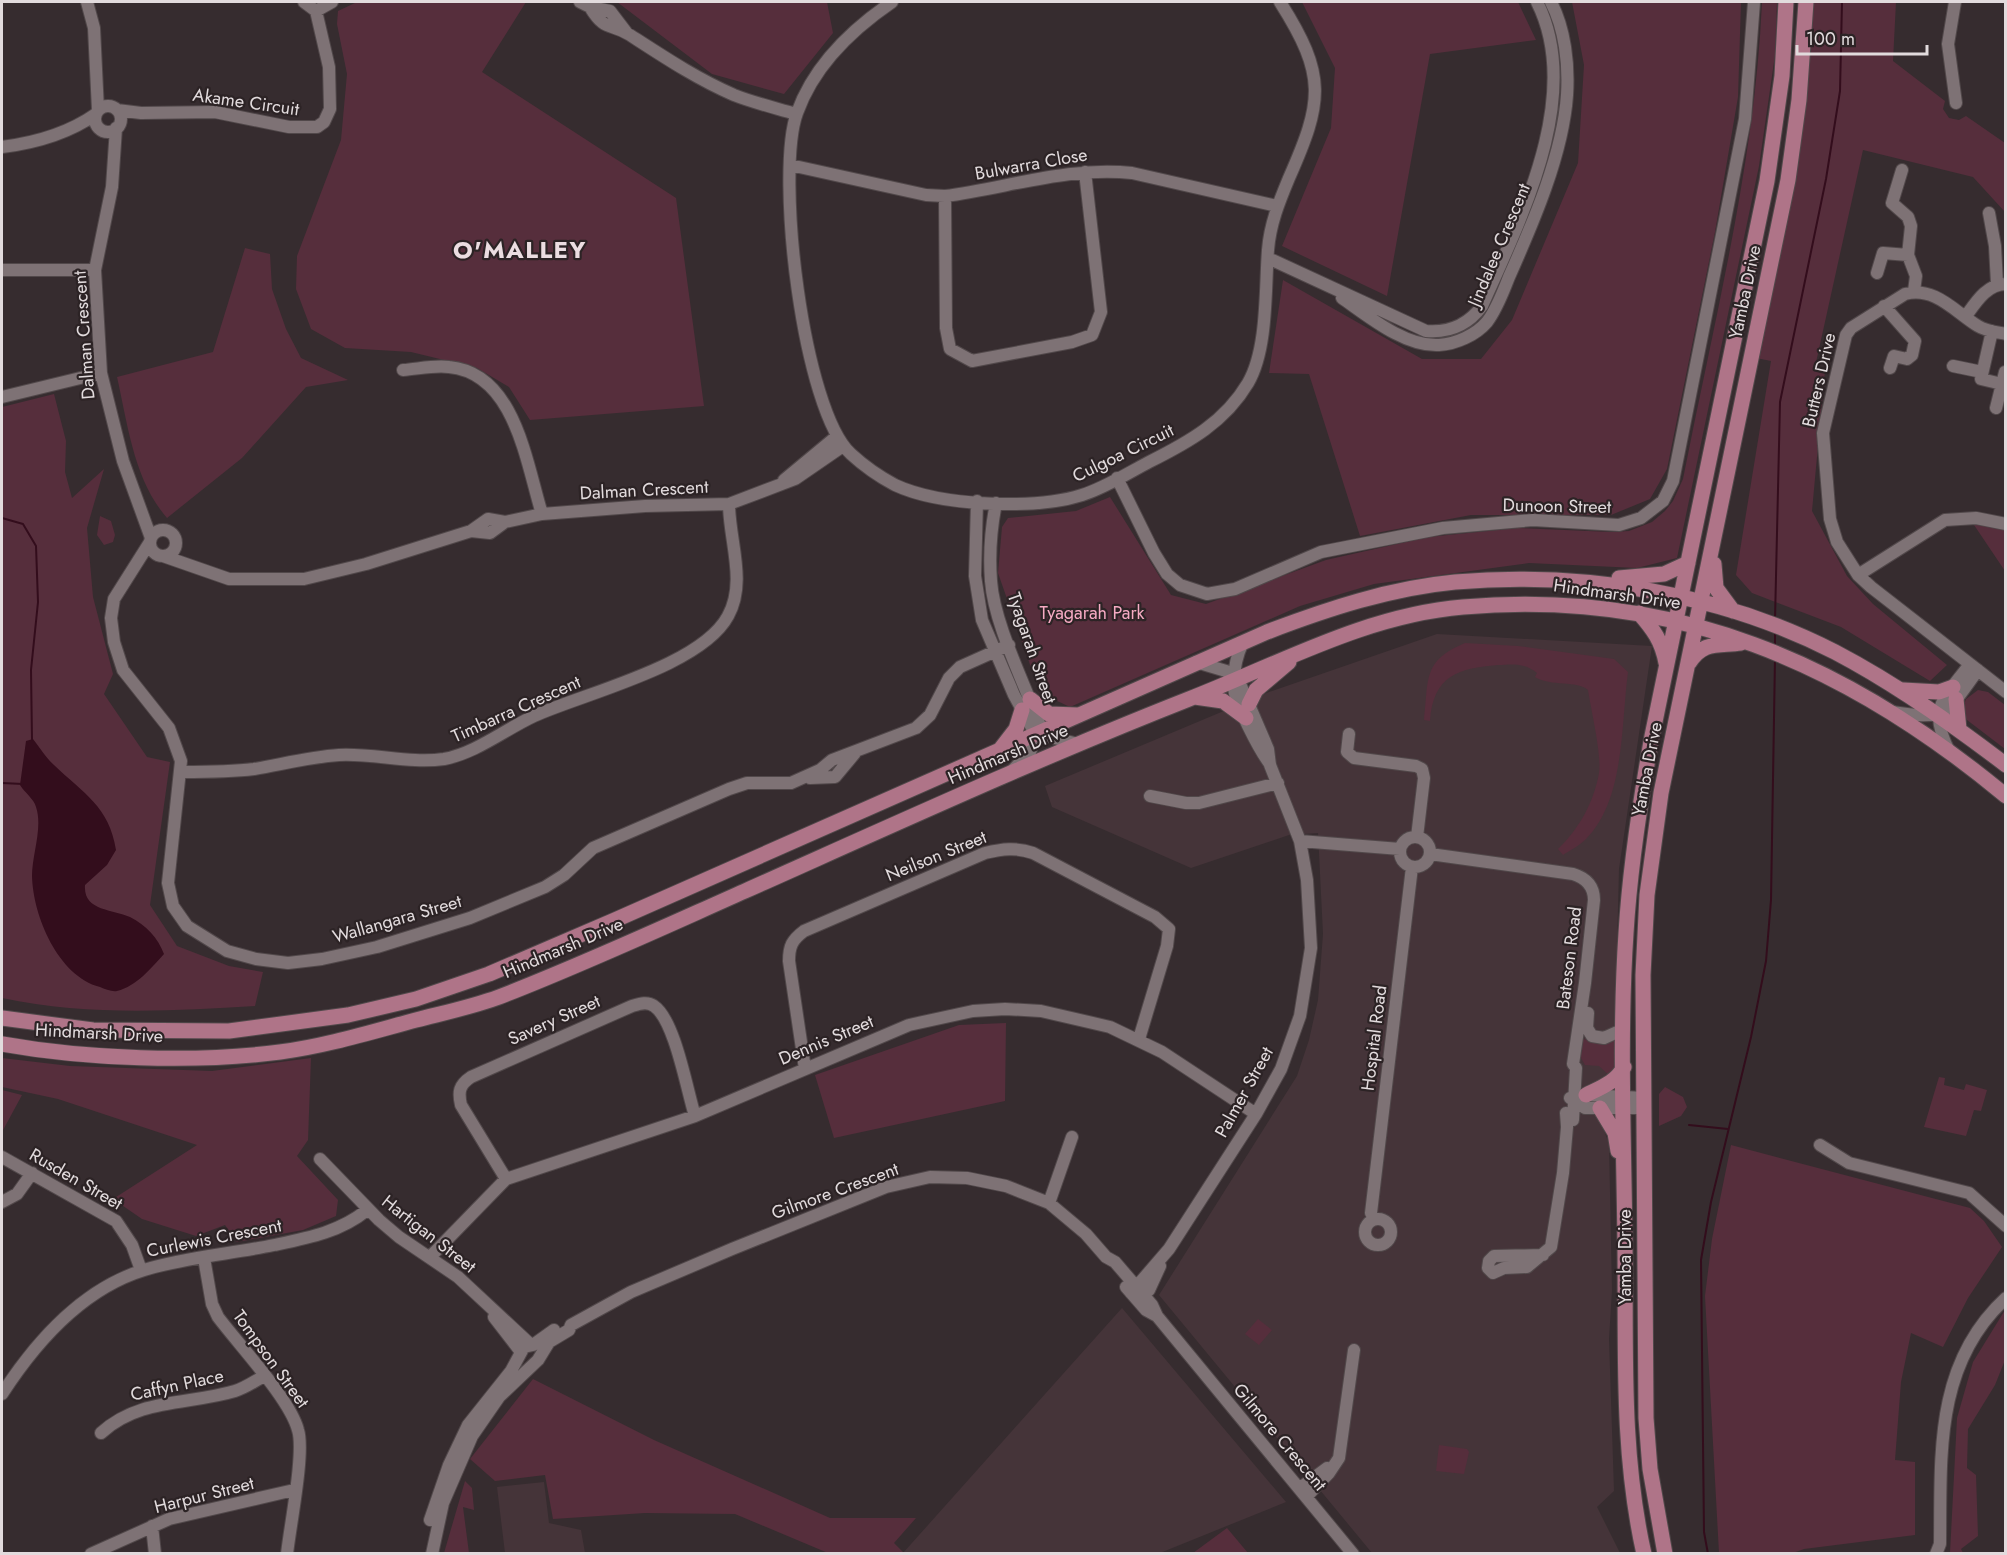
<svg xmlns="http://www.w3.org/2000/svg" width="2007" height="1555" viewBox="0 0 2007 1555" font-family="Jost,sans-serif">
  <rect width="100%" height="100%" fill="#362c2f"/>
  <!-- built -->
  <path fill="#453439" d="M1437 634 1652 646 1619 869 1614 1069 1600 1081V1119L1609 1144 1612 1290 1609 1339 1614 1491 1597 1507 1620 1553H1372L1159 1295 1297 1076 1309 1040 1318 1000 1323 934 1318 833 1289 835 1191 868 1052 807 1045 786 1269 692Z
    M1122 1308 1286 1502 1160 1553H903Z
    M544 1482 549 1523 581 1530 585 1553H505L497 1487Z"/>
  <!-- green -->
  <path fill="#562e3c" d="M357 2H526L482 72 676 198 704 406 530 420 509 387 477 368 411 352 345 348 311 329 296 289 297 256 341 140 347 74 337 24 338 11Z
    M617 2H827L833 33 784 94 712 74Z
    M1302 2H1518L1536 40 1430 54 1387 296 1282 246 1331 128 1335 68Z
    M1572 2H1741L1738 97 1715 232 1667 469 1650 499 1611 515H1471L1360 536 1309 374 1269 373 1283 280 1422 359H1481L1512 320 1578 163 1584 65Z
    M1762 2H1777L1775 55 1759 166 1677 558 1637 568 1529 563 1374 584 1300 606 1070 707 1053 699 1035 679 998 573 1002 527 1008 518 1076 511 1110 497 1171 595 1206 604 1326 560 1428 537 1518 528 1611 532 1629 531 1652 522 1665 511 1673 501 1683 479C1714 321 1755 163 1762 2Z
    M1811 2H1896L1893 61 1945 101 1943 109 1949 118 1959 120 1966 116 2005 143V212L1973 177 1863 150 1815 367 1825 370 1812 511 1847 576 1873 604 1947 665 1930 681 1841 627 1752 593 1736 575 1771 361 1756 358Z
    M245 248 270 254 272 289 286 329 301 358 348 380 306 387 242 458 167 518C134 480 128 426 117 377L213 352Z
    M54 394 66 441 65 472 72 498 104 469 87 528 93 597 113 674 104 694 147 757 170 762 150 905 177 946 229 966 263 972 255 1006C170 1011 86 1016 2 998V407Z
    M100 516 111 521 115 535 113 542 104 545 97 535Z
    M1972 522 2005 530V571Z
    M1465 643 1518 646 1614 659 1628 672C1621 724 1625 800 1586 839 1580 845 1571 850 1563 855L1558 849C1579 829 1594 802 1599 773 1602 755 1591 710 1588 690 1577 680 1551 687 1535 677L1537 673C1525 663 1514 664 1498 665 1458 668 1433 676 1430 721L1424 720C1429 679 1422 661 1465 643Z
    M1978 690 1988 692 2005 705V749L1967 720 1962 711 1966 699Z
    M1006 1023 1005 1101 834 1138 815 1075 959 1025Z
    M1618 1037V1060L1612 1078 1599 1066 1585 1065 1580 1056 1583 1039 1594 1041Z
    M2 1058 70 1066 212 1071 311 1058 308 1140 297 1156 338 1200 336 1216 303 1230 237 1242 225 1225 196 1236 142 1219 113 1199 197 1145 58 1099 2 1087Z
    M1939 1077 1945 1078 1944 1085 1964 1090 1966 1084 1987 1090 1981 1111 1974 1110 1966 1136 1924 1127Z
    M1665 1087 1683 1097 1687 1107 1681 1116 1659 1126V1094Z
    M2 1090 22 1095 2 1132Z
    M1731 1145 1970 1208 1984 1221 2002 1247 1968 1298 1943 1347 1911 1333 1901 1382 1895 1460 1915 1462V1535L1804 1549 1793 1553H1719L1705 1296 1712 1239Z
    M2005 1310V1360L1995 1385 1968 1429 1967 1468 1976 1475 1978 1536 1961 1549 1963 1553H1950L1957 1418 1973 1362Z
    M1258 1319 1272 1330 1259 1345 1245 1334Z
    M533 1379 654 1440 830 1518H916L894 1543 904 1553H828L735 1514 645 1513 553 1519 545 1475 495 1481 470 1459Z
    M1439 1445 1467 1449 1469 1452 1464 1474 1436 1471Z
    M465 1481 472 1488 474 1510 463 1507 469 1553H444Z
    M1227 1528 1248 1553H1193Z"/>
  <!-- water -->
  <path fill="#330d1c" d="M33 739C40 748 46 758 54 765 84 794 109 806 116 850L107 865 85 885C83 911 112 909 130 917 146 925 158 938 164 954 151 968 137 986 117 991 112 992 105 989 100 987 58 976 33 916 32 876 32 854 43 828 36 807 34 799 25 793 20 785L26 741Z"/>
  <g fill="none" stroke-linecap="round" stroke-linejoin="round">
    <!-- stream -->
    <path stroke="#330d1c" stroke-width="2" d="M2 518 23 524 36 546 38 602 31 670 32 740
      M1775 620 1780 402 1826 179 1840 91 1842 2
      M1775 647V631
      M2 783 23 784
      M1689 1125 1728 1129
      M1708 1554 1704 1532 1701 1260 1711 1202 1751 1037 1766 961 1771 900 1775 658"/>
    <defs>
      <path id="minor" d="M87 2 94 28 98 110
        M580 2 590 7 610 11 626 32
        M892 2C851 30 814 65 797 113 775 173 803 411 851 454 864 466 880 477 895 485 940 506 1035 510 1082 495 1105 488 1128 473 1149 462 1189 442 1225 422 1248 383 1268 349 1265 288 1268 250 1270 224 1279 202 1289 178 1323 101 1327 76 1280 2
        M1955 2 1948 44 1956 103
        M590 7C606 33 610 22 630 35 664 57 697 79 734 95 754 103 776 108 796 114
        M316 11 332 2
        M95 119a13 13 0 1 1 26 0a13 13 0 1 1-26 0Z
        M117 110 141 113 215 112 289 127H317L324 122 330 109 329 67 316 11 304 2
        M116 128 112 187 95 270 101 373 123 461 151 538
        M2 147C34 143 69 133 96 114
        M790 165 926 195 945 196C1007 188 1069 166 1132 173L1277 206
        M1902 170 1892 203 1908 217 1911 226 1908 255 1916 276 1914 291
        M945 196 946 328 950 349 972 361 1072 342 1092 335 1101 312 1085 172
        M1989 213 1995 246 1997 284
        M1268 258 1426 331C1450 333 1468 325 1482 306 1521 218 1584 95 1537 2
        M2 270H95
        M1877 273 1883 253 1908 255
        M1342 298C1368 316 1405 347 1439 345 1456 344 1476 335 1487 322 1497 309 1503 292 1509 277 1533 223 1563 154 1567 95 1569 64 1565 29 1551 2
        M1884 306 1915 341 1912 355 1907 359 1894 356 1890 368
        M1966 316C1976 302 1987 284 2006 284
        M1992 331 1981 379 2002 384 1996 408
        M2006 334C1996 332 1986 331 1978 326 1955 312 1935 286 1905 294L1851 328 1846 335 1823 433 1830 519 1837 542 1858 575 1871 587 2006 692
        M1953 366 1982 372
        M403 370C418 369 434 365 449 367 515 373 526 462 542 514
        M2002 384 2005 372
        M2 397 101 373
        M1117 478 1154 553 1167 574 1180 585 1207 594 1235 589 1321 552 1443 528 1533 520 1619 525 1641 518 1663 501 1673 481 1745 119 1754 2
        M784 480 837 436
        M977 501 975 576 982 620 1014 695 1032 728 1039 734 1078 744
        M996 503C991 528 989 555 991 581 994 624 1025 684 1040 726L1030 752 1012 771
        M150 543a13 13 0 1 1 26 0a13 13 0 1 1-26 0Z
        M471 531 488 519 505 522
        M150 542 114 599 111 618 114 642 123 670 169 728 181 761 168 883 173 906 187 926 227 951 256 959 288 963 322 959 377 947 470 918 545 887 564 875 593 848 729 789 747 783H791L820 770 832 760 916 728 930 715 949 678 960 667 1009 645
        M163 556 229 579H304L366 564 471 531 490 533 505 522 542 514 645 506 729 504 795 479 843 446
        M1858 575 1945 520 1976 518 2006 524
        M1243 642C1236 657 1233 670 1234 687 1234 702 1260 751 1270 764
        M1892 712C1949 721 1946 713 1978 670
        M1349 734 1347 752 1354 758 1416 766 1422 769 1424 778 1417 837
        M1950 753C1927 708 1943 700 1970 664
        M181 772C206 772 230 772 254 769 283 764 310 757 339 755 373 753 410 764 444 759 476 753 504 730 534 716 585 693 701 666 728 616 747 582 729 540 729 504
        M810 778 835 777 855 753
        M1150 796 1186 803H1199L1278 783
        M1400 852a15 15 0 1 1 30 0a15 15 0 1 1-30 0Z
        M1300 841 1400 849
        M1430 854 1573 874C1586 878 1594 886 1594 900L1585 983 1573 1064 1576 1068 1573 1120
        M1588 1013 1587 1028 1592 1036 1604 1038 1624 1029
        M805 1069 789 961C789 946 792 940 804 931L985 853C1002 849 1016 847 1033 853L1155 917 1169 929 1167 946 1139 1039
        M1586 1095 1644 1098
        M1570 1098 1585 1108H1644
        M1820 1145 1849 1163 1969 1193 2006 1226
        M2 1157 116 1221 132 1245 141 1270
        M320 1159 379 1220 399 1237 458 1277 530 1344
        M506 1179 461 1105C458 1092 459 1085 471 1077L632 1006C639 1004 647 1001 654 1006 675 1020 687 1091 695 1116
        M2 1202 17 1194 32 1173
        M1049 1203 1072 1137
        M1371 1213 1412 867
        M1365 1232a13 13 0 1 1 26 0a13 13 0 1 1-26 0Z
        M1543 1255 1494 1256 1489 1261 1488 1268 1493 1273 1504 1268 1527 1267 1551 1247 1563 1173 1567 1127 1566 1113
        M431 1256 506 1179 695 1116 909 1025 973 1011 1005 1009 1041 1011 1110 1027 1162 1052 1256 1114
        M204 1258 212 1304 218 1317C239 1345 290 1399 298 1430 305 1452 290 1526 287 1554
        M1126 1287 1146 1310 1157 1316
        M1131 1293 1169 1249 1256 1114 1281 1069 1300 1016 1311 948 1307 880 1300 841 1270 765 1268 749 1241 686 1226 671 1196 662
        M1140 1299 1149 1290 1160 1266
        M494 1317 521 1352
        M2 1394C35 1343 82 1289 144 1270 186 1257 231 1254 274 1245 308 1238 340 1232 367 1210
        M101 1433C139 1398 188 1405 235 1391 245 1388 255 1381 264 1376
        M1300 1488 1327 1468
        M1307 1496 1329 1473 1339 1458 1354 1350
        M430 1520 449 1465 468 1425 511 1371 524 1347 533 1345 554 1330
        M152 1526 155 1554
        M91 1554 169 1519 294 1490
        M432 1554 443 1503 472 1436 499 1397 538 1360 549 1342 569 1330 571 1325 631 1292 732 1249 886 1187 930 1177 967 1178 1006 1186 1049 1203 1086 1234 1106 1257 1115 1262 1152 1305 1157 1316 1353 1554
        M1936 1554 1940 1544C1941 1455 1934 1364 2006 1298"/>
      <path id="major" d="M1714 564 1716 588 1733 611
        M1619 578 1664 574 1688 563
        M1639 613C1653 629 1662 641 1666 663
        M1689 663C1703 641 1717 646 1741 643
        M1903 690 1939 692 1953 687
        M1195 697 1223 701 1246 718
        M1030 699 1049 714 1077 715
        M1956 699 1959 729
        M1249 704 1256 690 1289 662
        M999 751 1016 729 1022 710
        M2 1018 93 1030 229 1031 348 1015 416 999 489 974 615 920 1267 632C1327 609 1391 588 1455 582 1584 571 1720 593 1835 652 1896 684 1951 723 2006 765
        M2 1044C86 1059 195 1063 280 1052 326 1046 371 1032 416 1020 443 1013 472 1007 499 997 582 965 664 927 745 891 893 825 1039 758 1189 699 1279 664 1366 615 1463 607 1675 589 1845 662 2006 796
        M1586 1095C1602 1087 1616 1082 1624 1067
        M1600 1108 1615 1133 1618 1151
        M1644 1554C1621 1452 1626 1350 1625 1247 1624 1143 1619 1037 1626 933 1630 867 1640 802 1652 736L1767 181 1782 76 1786 2
        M1665 1554 1650 1469 1646 1418 1643 975 1647 895 1661 793 1788 180 1799 100 1806 2"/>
    </defs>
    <!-- minor casing -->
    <use href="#minor" stroke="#51484a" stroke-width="14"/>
    <!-- major casing -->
    <use href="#major" stroke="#51484a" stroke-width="17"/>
    <!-- minor -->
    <use href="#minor" stroke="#7e7275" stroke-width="12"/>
    <!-- major -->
    <use href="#major" stroke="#af7488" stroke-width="15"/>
  </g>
  <g text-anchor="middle" stroke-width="4.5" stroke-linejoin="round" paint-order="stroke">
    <!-- street labels -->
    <g font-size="18" fill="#e2dbdd" stroke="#2c2325">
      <text transform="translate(246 102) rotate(8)" y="6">Akame Circuit</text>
      <text transform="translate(1031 164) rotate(-10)" y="6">Bulwarra Close</text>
      <text transform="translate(1499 245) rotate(-67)" y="6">Jindalee Crescent</text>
      <text transform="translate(1745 292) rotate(-78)" y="6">Yamba Drive</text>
      <text transform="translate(84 335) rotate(-94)" y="6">Dalman Crescent</text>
      <text transform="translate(1819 380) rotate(-77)" y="6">Butters Drive</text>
      <text transform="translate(1123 453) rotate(-26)" y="6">Culgoa Circuit</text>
      <text transform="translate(644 490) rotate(-3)" y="6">Dalman Crescent</text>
      <text transform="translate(1557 506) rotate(1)" y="6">Dunoon Street</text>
      <text transform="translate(1617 594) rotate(8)" y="6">Hindmarsh Drive</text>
      <text transform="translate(1032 648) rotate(71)" y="6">Tyagarah Street</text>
      <text transform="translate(516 709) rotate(-24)" y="6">Timbarra Crescent</text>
      <text transform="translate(1008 754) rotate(-23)" y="6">Hindmarsh Drive</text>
      <text transform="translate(1647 769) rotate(-79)" y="6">Yamba Drive</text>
      <text transform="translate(936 856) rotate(-22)" y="6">Neilson Street</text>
      <text transform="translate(397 919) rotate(-16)" y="6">Wallangara Street</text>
      <text transform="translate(563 948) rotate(-23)" y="6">Hindmarsh Drive</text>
      <text transform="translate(1569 958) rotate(-83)" y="6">Bateson Road</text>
      <text transform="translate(554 1020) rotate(-24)" y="6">Savery Street</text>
      <text transform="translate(99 1033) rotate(3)" y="6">Hindmarsh Drive</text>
      <text transform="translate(1374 1038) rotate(-83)" y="6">Hospital Road</text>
      <text transform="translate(826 1040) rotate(-23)" y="6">Dennis Street</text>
      <text transform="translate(1244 1092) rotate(-61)" y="6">Palmer Street</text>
      <text transform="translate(76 1179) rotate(30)" y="6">Rusden Street</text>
      <text transform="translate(835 1191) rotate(-20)" y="6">Gilmore Crescent</text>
      <text transform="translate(429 1234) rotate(38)" y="6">Hartigan Street</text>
      <text transform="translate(214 1238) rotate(-11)" y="6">Curlewis Crescent</text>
      <text transform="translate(1625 1257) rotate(-90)" y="6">Yamba Drive</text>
      <text transform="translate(271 1359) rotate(54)" y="6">Tompson Street</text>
      <text transform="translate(177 1385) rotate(-12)" y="6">Caffyn Place</text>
      <text transform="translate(1280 1437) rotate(50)" y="6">Gilmore Crescent</text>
      <text transform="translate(204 1495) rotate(-14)" y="6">Harpur Street</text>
    </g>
    <!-- park labels -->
    <g font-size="18" fill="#f6abc3" stroke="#2c2325">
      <text x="1092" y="619">Tyagarah Park</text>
    </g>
    <!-- district labels -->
    <g font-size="24" font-weight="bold" letter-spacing="1.5" fill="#ebdde1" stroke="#2c2325">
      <text x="520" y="258">O'MALLEY</text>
    </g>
  </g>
  <!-- border -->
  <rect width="2007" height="1555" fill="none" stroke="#e2dbdd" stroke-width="6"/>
  <!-- scale -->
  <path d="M1797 45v9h130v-9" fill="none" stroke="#e2dbdd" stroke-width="3"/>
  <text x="1806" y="45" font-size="18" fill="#e2dbdd" stroke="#2c2325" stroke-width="4.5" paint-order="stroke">100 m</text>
</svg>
